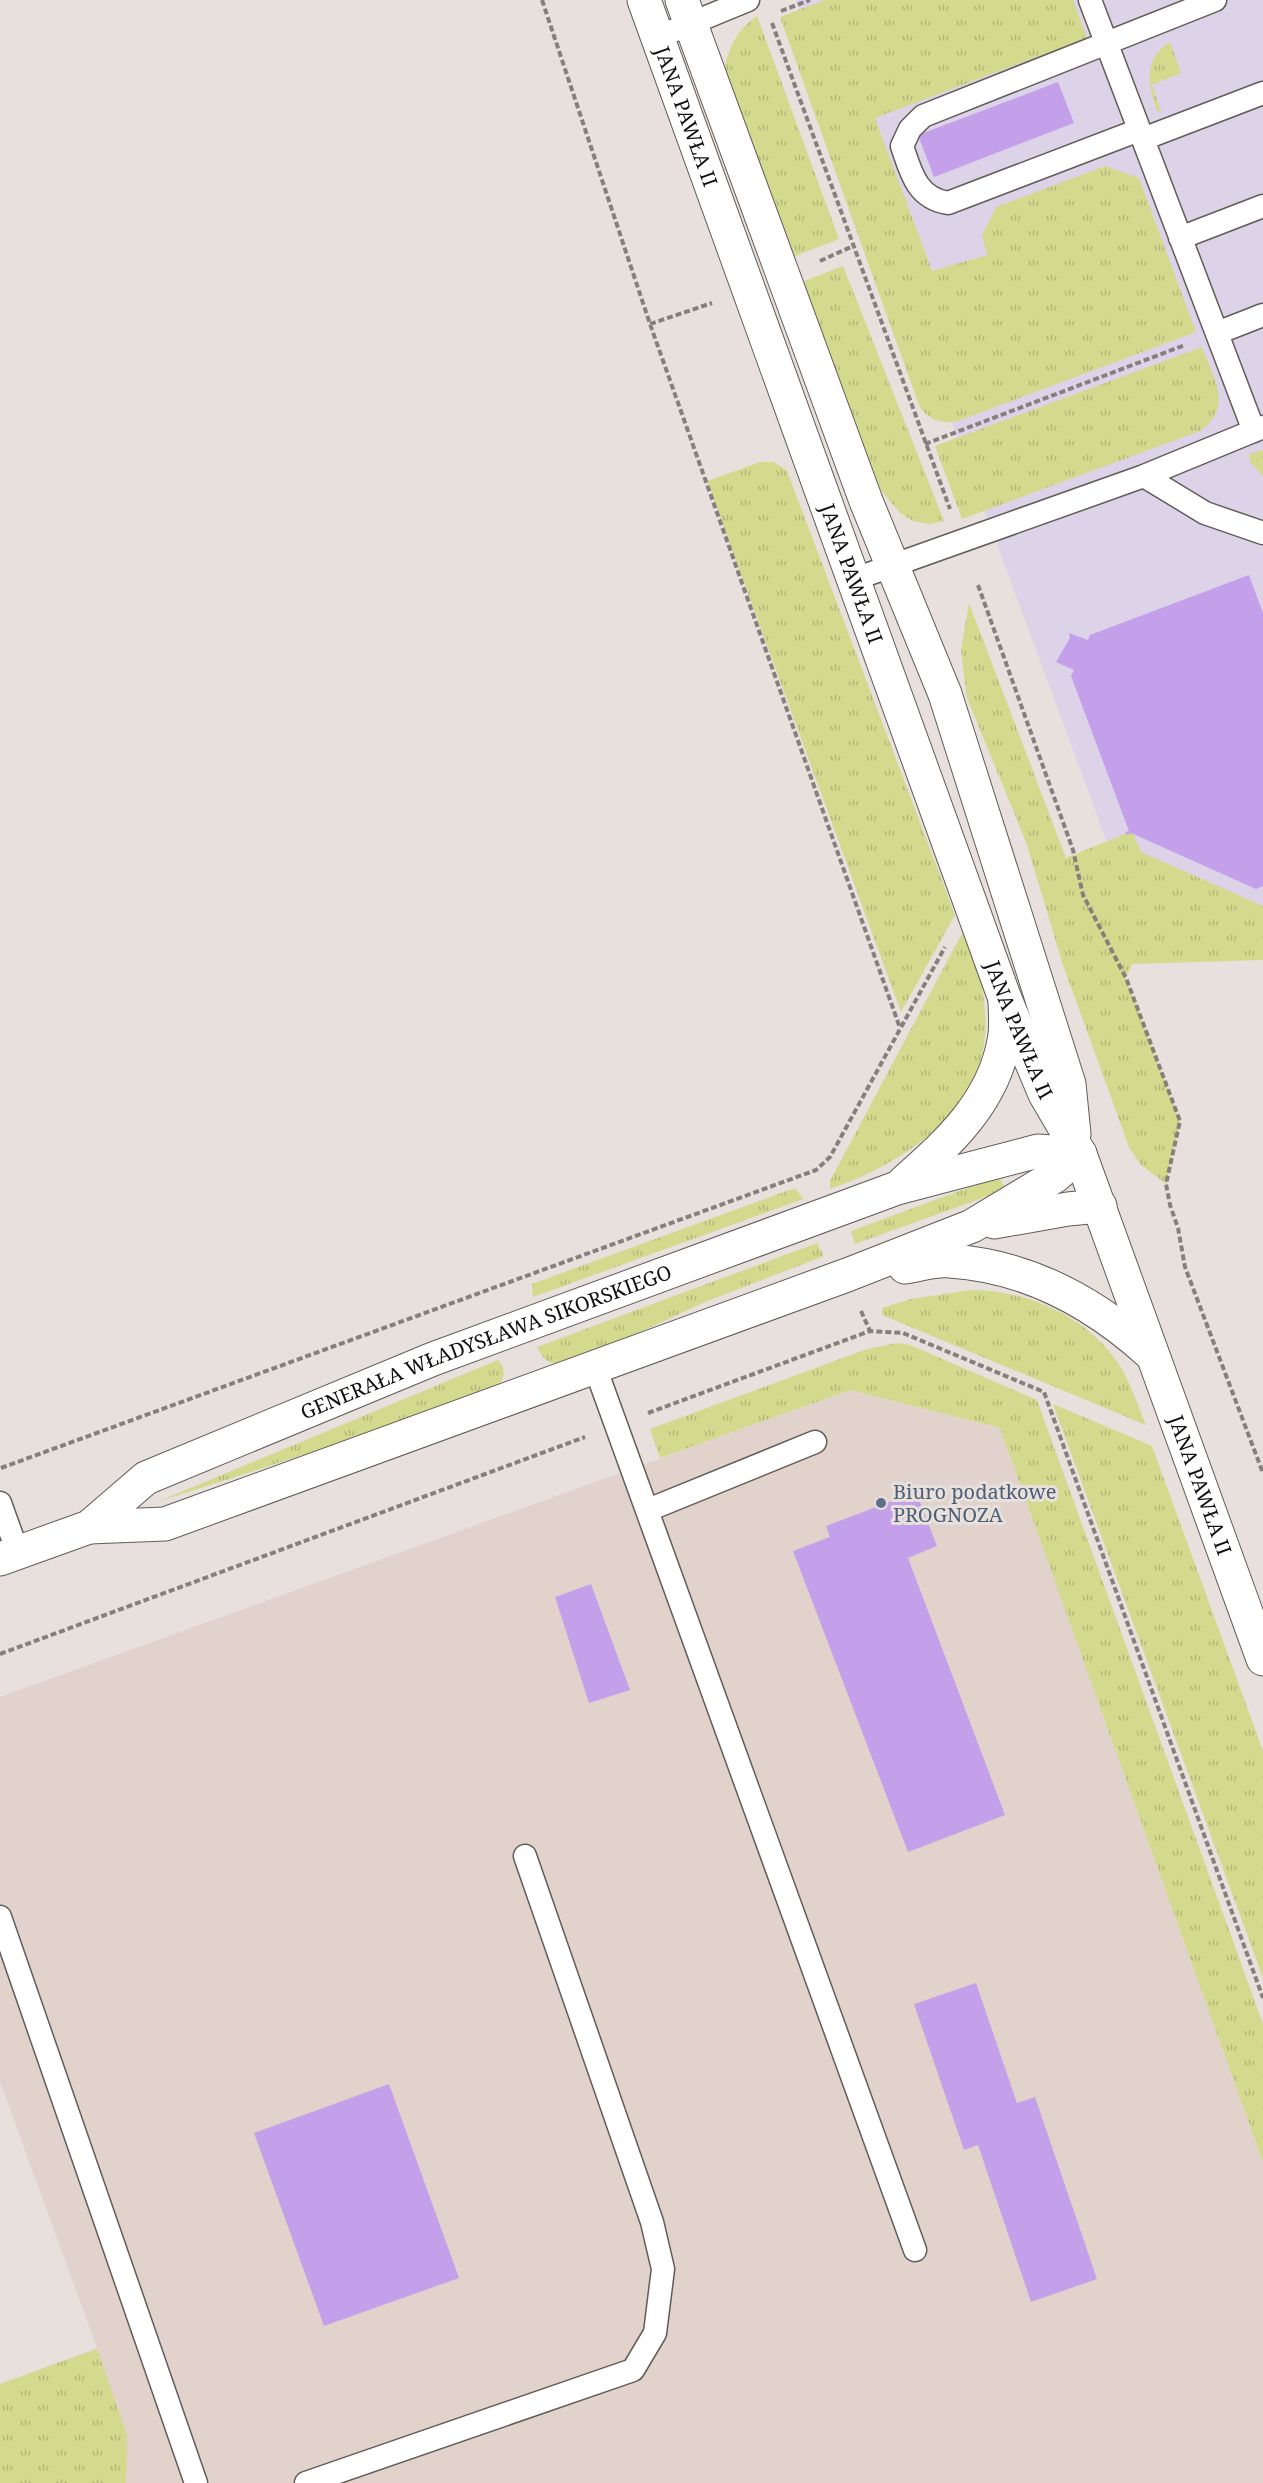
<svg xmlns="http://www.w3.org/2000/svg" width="1263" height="2483" viewBox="0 0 1263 2483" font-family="'Noto Serif',serif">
  <defs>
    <pattern id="grass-tufts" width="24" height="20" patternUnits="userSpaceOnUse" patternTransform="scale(1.5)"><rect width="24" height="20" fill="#d3d98d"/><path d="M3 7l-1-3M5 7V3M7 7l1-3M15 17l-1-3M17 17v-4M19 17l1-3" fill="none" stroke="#b4b978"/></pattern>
  </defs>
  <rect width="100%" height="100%" fill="#e7e0dc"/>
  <!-- commercial -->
  <path fill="#dcd3e8" d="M796 0H1263V907L1118 872Z"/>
  <!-- built -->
  <path fill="#e1d3cb" d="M850 1390 1000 1428 1263 2162V2483H0V2384L97 2348 0 2082V1697Z"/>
  <!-- grass -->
  <path fill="url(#grass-tufts)" d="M825 0H1073L1087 38 875 118 932 271 987 255 982 235 996 207 1105 166 1139 178 1196 332 958 421C941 424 932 421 920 408L780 17Z
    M757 16 839 239 790 258 724 72C728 48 737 30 757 16Z
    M1170 42 1181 73 1152 85 1161 112 1157 111C1148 86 1143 58 1170 42Z
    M843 266 944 521 929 524 913 521 900 513 880 489 802 282Z
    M1202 347C1214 380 1234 406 1200 431L962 519 935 446Z
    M1263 450V476L1250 462 1249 454Z
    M760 462H774L787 471 955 915 901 1012 707 481Z
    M969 603 1066 858 1132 831 1141 852 1263 906V960L1132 964 1126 978 1180 1121 1166 1184 1140 1164 1129 1147 1063 965 1026 842 967 698 961 650Z
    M966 930C982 972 995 1030 976 1073 950 1133 888 1169 830 1189V1181L959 939Z
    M1000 1179 1004 1186 1002 1191 855 1244 851 1231 989 1180Z
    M792 1189H796L803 1199 533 1297 532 1284Z
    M817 1243 824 1256 705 1302 575 1362C556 1365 545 1366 537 1347Z
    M971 1290C1026 1290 1086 1316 1118 1363 1130 1381 1137 1404 1146 1425L882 1315V1308L911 1299Z
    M898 1343 910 1345 1037 1400 1263 2024V2162L1000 1428 850 1390 660 1458 650 1429 867 1349Z
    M498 1360 503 1367C507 1385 491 1391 477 1399L157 1502Z
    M1053 1404 1152 1446 1263 1751V1978Z
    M97 2349 127 2435 126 2483H0V2384Z"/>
  <!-- building -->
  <path fill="#c3a0e9" d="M1058 82 1074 123 934 177 918 135Z
    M1249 575 1263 613V886L1256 889 1131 833 1127 835 1125 832 1129 831 1071 676 1074 670 1056 662 1070 638 1069 633 1088 640 1090 635Z
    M916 1492 937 1546 908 1558 1005 1815 908 1852 793 1551 830 1537 826 1526Z
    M591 1584 630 1690 589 1703 555 1597Z
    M976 1983 1017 2103 1035 2097 1097 2279 1031 2302 978 2145 964 2150 914 2004Z
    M389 2084 459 2278 324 2326 254 2133Z"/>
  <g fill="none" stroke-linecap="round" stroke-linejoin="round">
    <defs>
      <path id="lane" d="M1090 0 1254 431
        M658 37 748 0
        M1139 130 948 203C917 198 911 173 902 146L910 129 923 116 1215 0
        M1143 139 1263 93
        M1180 238 1263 206
        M1217 333 1263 315
        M1144 476 1263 427
        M852 580 1144 476 1205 513 1263 533
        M595 1367 915 2250
        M0 1503 18 1553
        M648 1510 815 1442
        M0 1917 196 2483
        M306 2483 633 2370 655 2333 663 2269 652 2222 525 1856"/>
      <g id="street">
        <path d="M903 1183C948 1143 993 1103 1004 1041 1007 1028 1005 1013 1005 999"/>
        <path d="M994 1222 1068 1209 1100 1206"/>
        <path d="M905 1267C919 1265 936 1259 950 1261 1027 1266 1095 1303 1151 1354"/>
        <path d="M89 1527 165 1524 847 1275 972 1226 1055 1176 1080 1154"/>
        <path id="s1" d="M0 1559 89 1527 146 1478 433 1359 897 1188 1038 1151 1080 1154"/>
      </g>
      <g id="secondary">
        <path id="s2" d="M644 0 1005 999 1045 1094 1080 1154 1263 1659"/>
        <path d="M682 0 866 501 945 694 1069 1084 1074 1134"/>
      </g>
    </defs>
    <!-- lane casing -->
    <use href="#lane" stroke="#625c58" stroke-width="25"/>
    <!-- street casing -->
    <use href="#street" stroke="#625c58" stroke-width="35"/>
    <!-- secondary casing -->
    <use href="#secondary" stroke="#625c58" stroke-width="35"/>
    <!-- path -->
    <path stroke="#84807d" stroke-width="4" stroke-dasharray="6 3" stroke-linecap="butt" d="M542 0 650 324 900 1028
      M781 11 810 0
      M772 23 950 509
      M820 261 853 246
      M650 324 712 303
      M925 444 1185 345
      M978 585 1073 850 1083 895 1126 978 1180 1121 1166 1184 1170 1205 1178 1228 1185 1267 1263 1473
      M861 1311 870 1331
      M648 1413 870 1331 903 1333 1044 1392 1263 1998
      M1 1468 816 1170 830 1157 945 947
      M0 1654 585 1437"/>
    <!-- lane -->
    <use href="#lane" stroke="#fff" stroke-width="22"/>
    <!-- street -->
    <use href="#street" stroke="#fff" stroke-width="33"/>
    <!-- secondary -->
    <use href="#secondary" stroke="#fff" stroke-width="33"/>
  </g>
  <!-- markers -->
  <circle fill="#5c6f8a" stroke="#e7e0dc" stroke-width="2" cx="881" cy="1503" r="6"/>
  <g text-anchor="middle" stroke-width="6" stroke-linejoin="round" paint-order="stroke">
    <!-- street labels -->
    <g font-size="20" fill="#12100e" stroke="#e7e0dc">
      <text dy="7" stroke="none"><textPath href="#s2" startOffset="124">JANA PAWŁA II</textPath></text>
      <text dy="7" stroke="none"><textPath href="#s2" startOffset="610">JANA PAWŁA II</textPath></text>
      <text dy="7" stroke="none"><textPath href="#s2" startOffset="1096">JANA PAWŁA II</textPath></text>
      <text dy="7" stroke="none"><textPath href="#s1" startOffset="536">GENERAŁA WŁADYSŁAWA SIKORSKIEGO</textPath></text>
      <text dy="7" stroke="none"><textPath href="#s2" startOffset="1587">JANA PAWŁA II</textPath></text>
    </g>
    <!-- service labels -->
    <g font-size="20" fill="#4e5e75" stroke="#e7e0dc" text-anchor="start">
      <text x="893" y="1499">Biuro podatkowe<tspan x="893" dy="23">PROGNOZA</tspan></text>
    </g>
  </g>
</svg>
